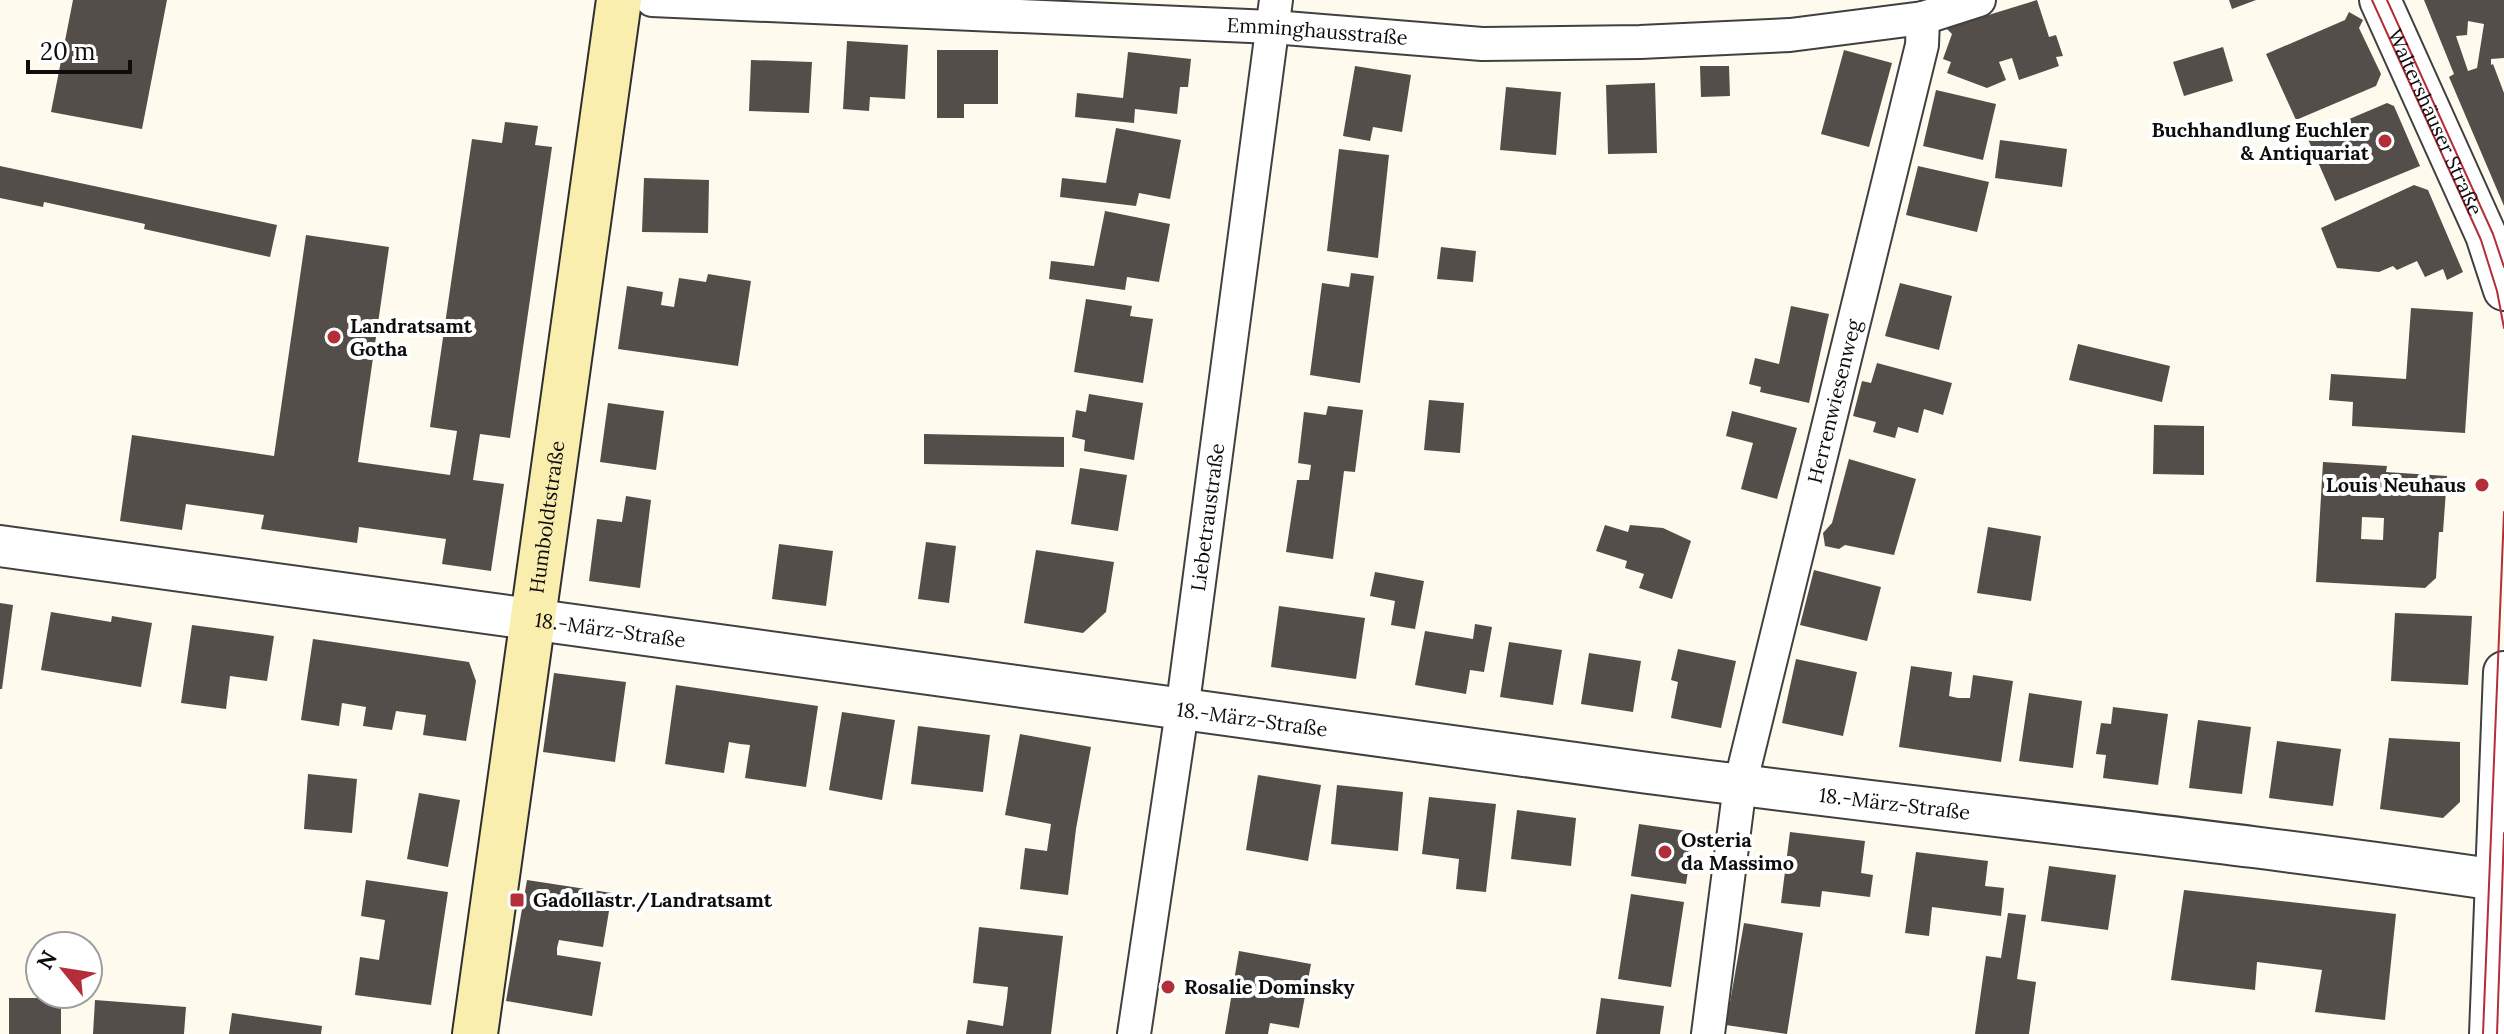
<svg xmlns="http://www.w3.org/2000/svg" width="2504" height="1034" viewBox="0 0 2504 1034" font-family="Lora,serif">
  <rect width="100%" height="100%" fill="#fefaed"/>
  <!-- building -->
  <path fill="#544e4a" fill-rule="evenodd" d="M73 0H167L142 129 51 112Z
    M2037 0 2049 37 2056 35 2063 56 2056 57 2059 66 2019 80 2012 58 1999 62 2006 80 1987 88 1947 73 1951 62 1943 59 1952 34 1946 28Z
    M2229 0H2256L2232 9Z
    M2424 0H2504V58L2491 59V65L2493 64 2504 93V206L2449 77 2454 74ZM2468 21 2484 24 2477 68 2468 71 2456 36 2467 35Z
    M2349 12 2363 20 2359 28 2381 74 2376 86 2296 120 2266 54 2345 20Z
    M847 41 908 45 905 99 870 97 869 111 843 109Z
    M2223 47 2233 81 2184 96 2173 62Z
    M937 50H998V104H964V118H937Z
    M1844 50 1892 63 1869 147 1821 134Z
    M1128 52 1191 59 1188 87H1180L1177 114 1135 109 1134 123 1075 117 1077 93 1123 98Z
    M751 60 812 62 809 113 749 111Z
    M1355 66 1411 75 1402 132 1373 127 1370 141 1343 136Z
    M1700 66H1729L1730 96 1701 97Z
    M1655 83 1657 153 1608 154 1606 85Z
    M1506 87 1561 92 1556 155 1500 150Z
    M1936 90 1996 104 1983 160 1923 146Z
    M2387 103 2394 106 2420 166 2335 201 2307 137Z
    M505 122 538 126 535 145 552 147 510 438 480 434 473 480 504 484 491 571 442 564 446 539 359 527 357 543 261 529 264 515 186 504 182 530 120 521 132 435 274 456 306 235 389 247 358 462 450 475 457 431 430 427 472 139 502 143Z
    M1116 128 1181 140 1170 199 1139 193 1136 206 1060 197 1062 178 1106 183Z
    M2000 140 2067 149 2062 187 1995 178Z
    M1339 149 1389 155 1378 258 1327 251Z
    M0 166 277 225 270 257 144 229 145 224 44 202 43 207 0 198Z
    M1918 166 1989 182 1977 232 1906 215Z
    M644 178 709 180 708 233 642 232Z
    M2414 185 2428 190 2463 272 2447 280 2443 269 2425 277 2417 261 2397 270 2393 266 2379 272 2337 268 2321 228Z
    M1105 211 1170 224 1159 282 1127 277 1125 290 1049 279 1051 261 1094 266Z
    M1441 247 1476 251 1473 282 1437 279Z
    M1351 273 1374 276 1360 383 1310 375 1322 283 1349 287Z
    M708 274 751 281 738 366 618 349 627 286 663 292 661 305 674 307 679 278 706 282Z
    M1900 283 1952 296 1939 350 1885 336Z
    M1086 299 1132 306 1130 316 1153 319 1143 383 1074 372Z
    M1791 306 1829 314 1809 403 1760 392 1761 387 1749 384 1755 358 1779 364Z
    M2411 308 2473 312 2465 433 2352 426 2353 402 2329 400 2331 374 2406 379Z
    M2078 344 2170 366 2162 402 2069 380Z
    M1877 363 1952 383 1943 415 1924 409 1918 433 1898 427 1895 438 1873 432 1876 422 1853 416 1862 381 1871 383Z
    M1089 394 1143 403 1134 460 1084 451 1085 440 1072 437 1076 410 1086 412Z
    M1429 400 1464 403 1460 453 1424 450Z
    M608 403 664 411 656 470 600 462Z
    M1328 406 1363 410 1355 472 1344 471 1333 559 1286 552 1297 480H1309L1311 465 1298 463 1304 412 1326 415Z
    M1732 411 1797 428 1777 499 1741 489 1753 443 1726 436Z
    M2154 425 2204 426V475L2153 474Z
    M924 434 1064 437V467L924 464Z
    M1849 459 1916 479 1894 555 1845 545 1839 549 1825 546 1823 533 1832 523Z
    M2323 462 2387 466 2386 472 2447 476 2443 532H2439L2436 578 2425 588 2316 582ZM2362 517 2384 518 2383 540 2361 539Z
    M1080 468 1127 475 1118 531 1071 524Z
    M626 496 651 500 640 588 589 581 597 519 622 522Z
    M1605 525 1628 532 1630 525 1663 528 1691 541 1672 599 1639 588 1644 574 1625 568 1627 561 1596 551Z
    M1988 527 2041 536 2031 601 1977 593Z
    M926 542 956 546 949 603 918 599Z
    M779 544 833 551 826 606 772 599Z
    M1036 550 1114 562 1106 612 1083 633 1024 623Z
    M1814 570 1881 587 1867 641 1800 625Z
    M1375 572 1424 581 1415 629 1391 625 1395 601 1370 596Z
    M0 603 13 605 2 689H0Z
    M1279 606 1365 618 1356 679 1271 667Z
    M51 612 111 622 112 616 152 623 141 687 41 670Z
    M2395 613 2472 616 2468 685 2391 681Z
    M1475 624 1492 627 1484 672 1470 670 1466 694 1415 685 1425 631 1473 639Z
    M192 625 274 636 267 681 230 676 226 709 181 703Z
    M313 639 469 662 476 681 466 741 423 735 426 715 396 711 392 730 363 726 366 707 342 703 339 726 301 720Z
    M1509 642 1562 650 1553 705 1500 697Z
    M1678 649 1736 661 1721 728 1671 718 1678 682 1671 680Z
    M1589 653 1641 661 1633 712 1581 704Z
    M1796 659 1857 672 1843 736 1782 723Z
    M1911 666 1952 672 1949 696 1958 698H1970L1973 675 2013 681 2001 762 1899 747Z
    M554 673 626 682 615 762 543 752Z
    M676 685 818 706 806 787 745 778 750 745 740 744 729 742 724 773 665 764Z
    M2029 693 2082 701 2073 768 2019 761Z
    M2113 707 2168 714 2158 785 2103 778 2106 755 2096 754 2101 723 2111 724Z
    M842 712 895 720 882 800 829 790Z
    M2198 720 2251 727 2242 794 2189 788Z
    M918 726 990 735 983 792 911 784Z
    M1020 734 1091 747 1076 829 1068 895 1020 889 1025 848 1047 851 1051 824 1005 815Z
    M2389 738 2460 742V802L2443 818 2380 809Z
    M2277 741 2341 749 2333 806 2269 798Z
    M308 774 357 779 352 833 304 829Z
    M1258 775 1321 785 1308 861 1246 850Z
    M1337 785 1403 792 1398 851 1331 844Z
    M419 793 460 800 448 867 407 859Z
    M1429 797 1496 804 1486 892 1456 889 1459 859 1422 854Z
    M1517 810 1576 818 1571 866 1511 859Z
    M1639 824 1694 832 1686 884 1631 876Z
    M1790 832 1865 841 1861 873 1873 875 1870 897 1822 891 1820 907 1781 903Z
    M1916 852 1988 861 1985 886 2004 888 2001 916 1932 907 1929 936 1905 933Z
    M2049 866 2116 875 2108 930 2041 921Z
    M366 880 448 892 431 1005 355 995 360 957 379 960 385 920 361 916Z
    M527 880 612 893 603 947 559 940 557 948V955L601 962 592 1016 506 1001Z
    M2184 890 2396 914 2385 1020 2315 1012 2322 970 2257 962 2255 990 2171 980Z
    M1631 894 1684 902 1671 987 1618 979Z
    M2008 913 2026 915 2017 979 2036 982 2029 1034H1975L1986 956 2001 958Z
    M1744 923 1803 933 1787 1034 1726 1025Z
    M979 927 1063 936 1051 1034H966L968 1020 1003 1026 1007 997 1008 987 973 983Z
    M1239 951 1311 964 1299 1028 1270 1023 1268 1034H1225Z
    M9 998H61V1034H9Z
    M1601 998 1664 1006 1660 1034H1596Z
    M95 1000 186 1007 184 1034H93Z
    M232 1013 322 1026 321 1034H229Z"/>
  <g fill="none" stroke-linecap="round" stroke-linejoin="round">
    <defs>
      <g id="minor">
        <path id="s1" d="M652 0 1273 27 1482 44 1640 42 1790 35 1923 18 1979 0"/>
        <path id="s2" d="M1134 1034 1182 711 1276 0"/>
        <path id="s3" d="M1708 1034 1740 785 1922 45 1923 18"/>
      </g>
      <g id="tertiary">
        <path id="s4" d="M2380 0 2486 235 2504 290"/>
        <path id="s5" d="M0 546C549 620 1098 700 1648 773 1933 811 2219 839 2504 881"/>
        <path d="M2490 1034 2504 672"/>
      </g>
      <g id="secondary">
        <path id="s6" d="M475 1034 619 0"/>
      </g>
    </defs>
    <!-- minor casing -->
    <use href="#minor" stroke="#404040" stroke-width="36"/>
    <!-- tertiary casing -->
    <use href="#tertiary" stroke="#404040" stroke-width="44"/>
    <!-- secondary casing -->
    <use href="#secondary" stroke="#2f2f2f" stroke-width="48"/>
    <!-- minor -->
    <use href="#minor" stroke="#fff" stroke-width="32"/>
    <!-- tertiary -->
    <use href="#tertiary" stroke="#fff" stroke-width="40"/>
    <!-- secondary -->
    <use href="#secondary" stroke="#f9eead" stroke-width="44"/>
    <!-- tram -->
    <path stroke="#b32e39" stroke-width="2" d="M2372 0 2481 240 2497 291 2504 328
      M2387 0 2493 234 2504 267
      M2483 1034 2504 512
      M2497 1034 2504 833"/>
  </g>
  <!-- markers -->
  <g fill="#b32e39" stroke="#fff" stroke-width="3">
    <circle cx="2385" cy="141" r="8"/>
    <circle cx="334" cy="337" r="8"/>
    <circle cx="2482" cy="485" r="8"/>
    <circle cx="1665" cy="852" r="8"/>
    <rect x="509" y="892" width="16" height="16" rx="4"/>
    <circle cx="1168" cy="987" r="8"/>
  </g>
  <g text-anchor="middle" stroke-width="8" stroke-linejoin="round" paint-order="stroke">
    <!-- street labels -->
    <g font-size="20" fill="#0d0d0d" stroke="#fff">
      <text dy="7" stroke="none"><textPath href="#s1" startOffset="666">Emminghausstraße</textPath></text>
      <text dy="7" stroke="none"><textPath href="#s4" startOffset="134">Waltershäuser Straße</textPath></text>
      <text dy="7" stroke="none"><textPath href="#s3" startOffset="646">Herrenwiesenweg</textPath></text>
      <text dy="7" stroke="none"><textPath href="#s6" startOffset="522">Humboldtstraße</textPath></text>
      <text dy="7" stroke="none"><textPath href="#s2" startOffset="522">Liebetraustraße</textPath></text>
      <text dy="7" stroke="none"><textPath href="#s5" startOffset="616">18.-März-Straße</textPath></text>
      <text dy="7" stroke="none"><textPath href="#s5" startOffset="1264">18.-März-Straße</textPath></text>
      <text dy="7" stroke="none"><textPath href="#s5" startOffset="1912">18.-März-Straße</textPath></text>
    </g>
    <!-- poi labels -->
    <g font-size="20" font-weight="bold" fill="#0d0d0d" stroke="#fff" text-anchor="start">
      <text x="2369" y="137" text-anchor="end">Buchhandlung Euchler<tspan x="2369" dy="23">&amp; Antiquariat</tspan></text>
      <text x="350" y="333">Landratsamt<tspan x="350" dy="23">Gotha</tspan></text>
      <text x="2466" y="492" text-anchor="end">Louis Neuhaus</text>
      <text x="1681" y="847">Osteria<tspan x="1681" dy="23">da Massimo</tspan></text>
      <text x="533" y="907">Gadollastr./Landratsamt</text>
      <text x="1184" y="994">Rosalie Dominsky</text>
    </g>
  </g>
  <!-- north arrow -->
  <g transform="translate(64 970) rotate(300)"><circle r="38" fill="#ffffff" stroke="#9e9e9e" stroke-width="2"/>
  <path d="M0-6L14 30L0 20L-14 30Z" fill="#b32e39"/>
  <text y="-12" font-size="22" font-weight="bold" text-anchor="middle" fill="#0d0d0d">N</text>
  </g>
  <!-- scale -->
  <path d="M28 60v12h102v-12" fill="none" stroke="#0d0d0d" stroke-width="4"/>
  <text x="40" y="60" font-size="24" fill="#0d0d0d" stroke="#ffffff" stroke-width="6" paint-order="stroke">20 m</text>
</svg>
